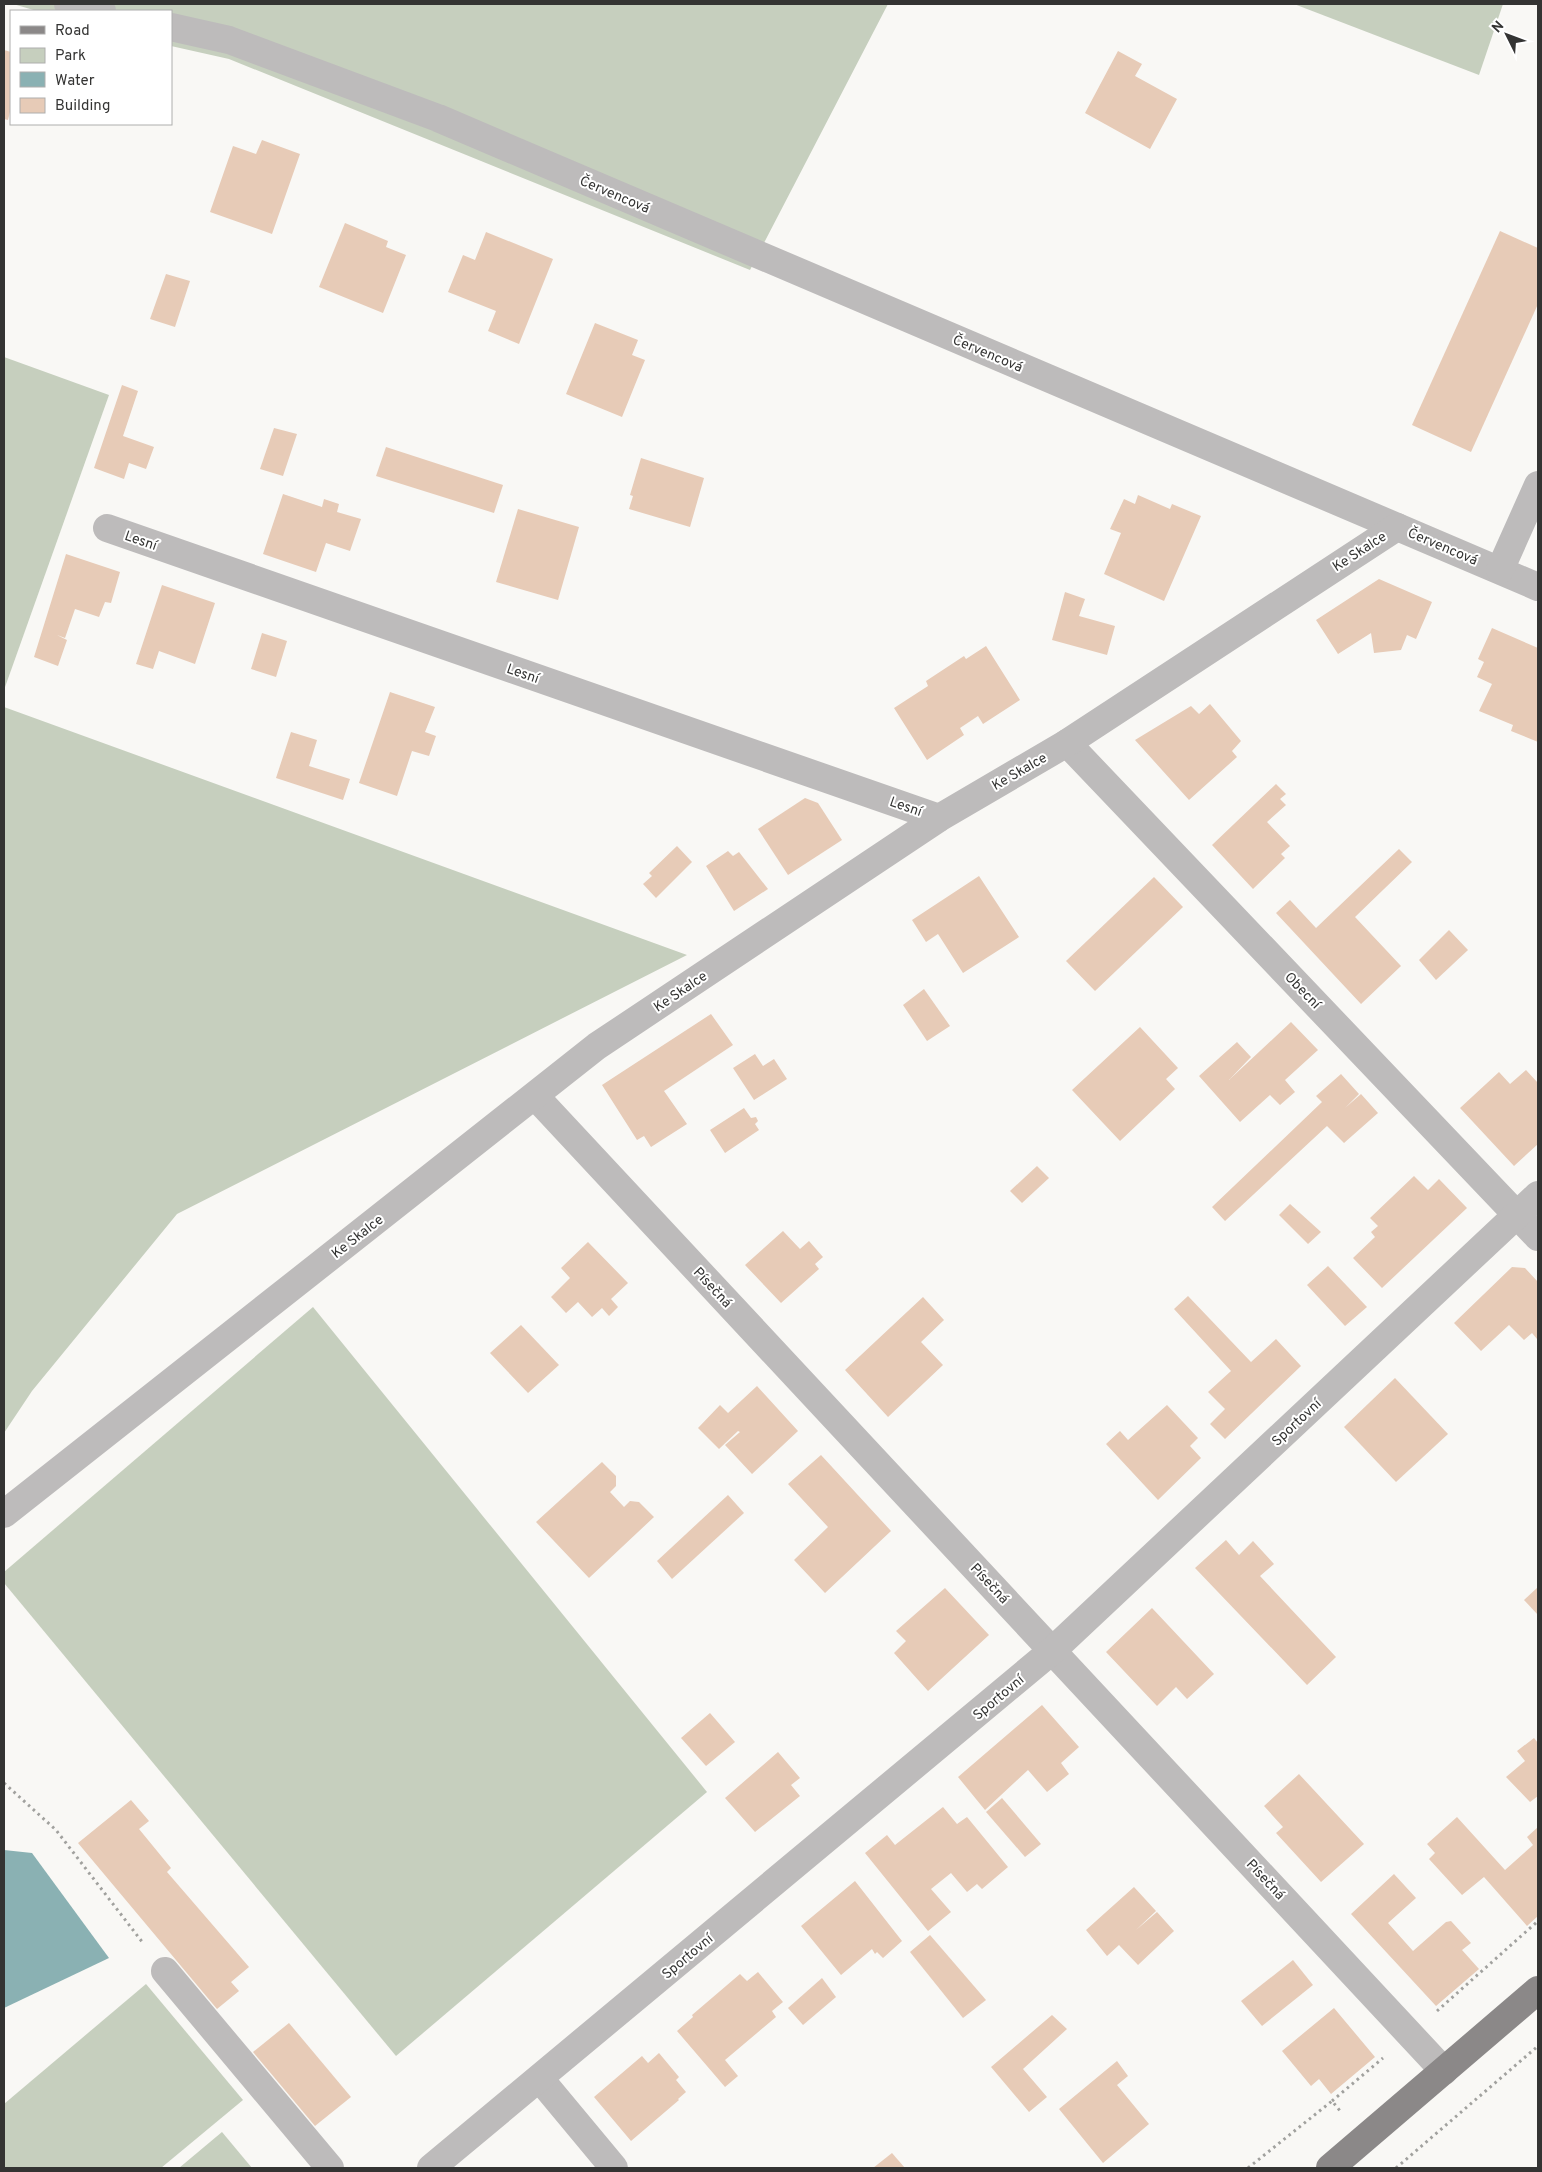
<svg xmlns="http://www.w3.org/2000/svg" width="1542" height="2172" font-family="Overpass,sans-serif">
	<rect width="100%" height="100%" fill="#f9f8f5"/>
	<g fill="#c6cfbe">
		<path d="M13,4H888L750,270L229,59L171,46V11H37Z"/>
		<path d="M1294,4H1503L1479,75Z"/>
		<path d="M4,357L109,395L4,690Z"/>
		<path d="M4,707L687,955L177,1214L32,1391L4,1433Z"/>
		<path d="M313,1307L707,1792L396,2056L4,1583V1572Z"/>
		<path d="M146,1984L243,2100L161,2168H4V2104Z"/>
		<path d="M222,2132L252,2168H179Z"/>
	</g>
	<path fill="#8ab1b3" d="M4,1850L32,1853L109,1958L4,2008Z"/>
	<g fill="#e7cbb7">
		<path d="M4,50L11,52V108L8,120L4,119Z"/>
		<path d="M1118,51L1142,64L1135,76L1177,99L1150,149L1085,113Z"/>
		<path d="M262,140L300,154L272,234L210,212L233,146L256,154Z"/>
		<path d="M345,223L388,241L386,247L406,255L383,313L319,287Z"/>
		<path d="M1500,231L1538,248V304L1471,452L1412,425Z"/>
		<path d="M486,232L553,259L519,344L488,331L496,311L448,292L463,255L475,260Z"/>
		<path d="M166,274L190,281L175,327L150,319Z"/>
		<path d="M595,323L638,340L632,355L645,360L622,417L566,394Z"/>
		<path d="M122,385L138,391L123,436L154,447L146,469L129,463L124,479L94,468Z"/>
		<path d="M274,428L297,434L283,476L260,469Z"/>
		<path d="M386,447L503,485L494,513L376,476Z"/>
		<path d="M641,458L704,478L690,527L629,509L633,496L630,495Z"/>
		<path d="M283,494L322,507L324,499L339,504L337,512L361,519L350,551L326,543L316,572L263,554Z"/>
		<path d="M1138,495L1170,509L1172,504L1201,516L1164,601L1104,574L1121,533L1110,529L1124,499L1135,504Z"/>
		<path d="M518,509L579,527L558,600L496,582Z"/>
		<path d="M66,554L120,572L111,603L105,602L99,617L75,609L65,638L57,635L67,640L58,666L34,657Z"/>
		<path d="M1379,579L1432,602L1416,639L1407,635L1401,650L1374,653L1371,633L1338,654L1316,620Z"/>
		<path d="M162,585L215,603L195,664L159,651L153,669L136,664Z"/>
		<path d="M1065,592L1085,599L1079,616L1115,626L1107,655L1052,640Z"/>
		<path d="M1492,628L1538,648V742L1511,731L1513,725L1479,711L1492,684L1477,677L1484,662L1478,659Z"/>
		<path d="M262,633L287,641L276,677L251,669Z"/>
		<path d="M986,646L1020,700L983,724L978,716L960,728L964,735L927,760L894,708L928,686L926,681L964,656L966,659Z"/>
		<path d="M390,692L435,707L425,732L436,736L429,756L412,751L397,796L359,783Z"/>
		<path d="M1210,704L1241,741L1232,751L1237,757L1189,800L1135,740L1191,706L1199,714Z"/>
		<path d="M291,732L317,740L309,766L350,779L343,800L276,778Z"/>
		<path d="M1276,784L1286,794L1280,799L1286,805L1267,822L1290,846L1281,854L1285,858L1253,889L1212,845Z"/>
		<path d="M805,798L818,803L842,840L788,875L758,829Z"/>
		<path d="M677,846L692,862L656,898L643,884L652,876L649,873Z"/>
		<path d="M1399,849L1412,862L1355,917L1401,966L1361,1004L1276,913L1290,900L1316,928Z"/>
		<path d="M728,851L733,856L739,852L768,889L734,911L706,866Z"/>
		<path d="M979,876L1019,937L963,973L938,934L926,942L912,920Z"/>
		<path d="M1154,877L1183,907L1095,991L1066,961Z"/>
		<path d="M1449,930L1468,950L1436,980L1419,960Z"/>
		<path d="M924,989L950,1026L927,1041L903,1005Z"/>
		<path d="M711,1014L733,1045L664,1091L687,1124L651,1147L644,1136L637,1140L602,1085Z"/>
		<path d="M1291,1022L1318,1050L1285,1080L1295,1092L1280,1105L1270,1095L1240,1122L1199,1076L1237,1042L1251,1057L1229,1080Z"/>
		<path d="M1140,1027L1178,1068L1166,1079L1175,1089L1120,1141L1072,1090Z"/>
		<path d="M755,1054L763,1066L774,1059L787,1079L754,1100L733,1068Z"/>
		<path d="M1526,1070L1538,1083V1144L1514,1166L1460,1108L1499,1072L1510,1084Z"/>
		<path d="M1341,1074L1359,1094L1345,1108L1361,1094L1378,1113L1344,1143L1327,1126L1225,1221L1212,1207L1322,1102L1316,1096Z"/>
		<path d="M744,1108L751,1118L756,1117L758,1121L755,1124L759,1130L725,1153L710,1130Z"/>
		<path d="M1037,1166L1049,1178L1022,1203L1010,1191Z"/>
		<path d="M1414,1176L1428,1190L1439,1179L1467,1208L1382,1288L1353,1258L1375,1237L1371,1232L1378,1226L1370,1218Z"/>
		<path d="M1290,1204L1321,1232L1308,1244L1279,1215Z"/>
		<path d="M783,1231L800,1249L809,1241L823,1257L815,1264L819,1269L781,1303L745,1265Z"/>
		<path d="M588,1242L628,1283L611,1299L618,1307L609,1316L602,1308L592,1317L578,1302L566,1313L551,1297L570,1278L561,1268Z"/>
		<path d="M1328,1266L1367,1307L1345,1326L1307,1285Z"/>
		<path d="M1512,1267L1525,1268L1538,1282V1338L1537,1339L1532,1333L1524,1340L1509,1325L1481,1351L1454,1323Z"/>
		<path d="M1188,1296L1251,1362L1276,1339L1301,1366L1225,1439L1210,1424L1225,1409L1208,1392L1231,1371L1174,1309Z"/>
		<path d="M923,1297L944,1320L921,1342L943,1365L888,1417L845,1370Z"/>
		<path d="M521,1325L559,1365L528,1393L490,1353Z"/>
		<path d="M1395,1378L1448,1434L1396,1482L1344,1427Z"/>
		<path d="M757,1386L798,1431L752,1474L725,1445L740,1432L738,1431L719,1449L698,1428L720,1405L728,1413Z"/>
		<path d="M1167,1405L1198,1438L1190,1446L1201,1458L1158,1500L1106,1444L1120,1431L1128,1440Z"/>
		<path d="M821,1455L891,1531L825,1593L794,1560L828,1527L788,1484Z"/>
		<path d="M602,1462L616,1476V1486L610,1492L624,1507L630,1501L639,1502L654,1517L589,1578L536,1522Z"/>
		<path d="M728,1495L744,1513L672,1579L657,1561Z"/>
		<path d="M1226,1540L1239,1555L1253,1541L1274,1564L1260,1576L1336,1657L1307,1685L1195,1568Z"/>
		<path d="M1538,1587V1615L1524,1600Z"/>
		<path d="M945,1588L989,1635L928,1691L894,1653L906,1641L896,1631Z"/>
		<path d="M1152,1608L1214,1674L1187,1699L1176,1687L1157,1706L1106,1652Z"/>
		<path d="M1042,1705L1079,1747L1061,1763L1069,1774L1047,1792L1028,1770L985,1810L958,1777Z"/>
		<path d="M710,1713L735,1742L706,1766L681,1738Z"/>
		<path d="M1534,1738L1538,1743V1796L1530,1802L1506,1777L1525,1761L1517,1751Z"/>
		<path d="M778,1752L800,1778L791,1785L800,1796L755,1832L725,1798Z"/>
		<path d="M1299,1774L1364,1844L1321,1882L1276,1833L1283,1827L1264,1806Z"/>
		<path d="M1002,1798L1041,1844L1025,1857L986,1812Z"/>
		<path d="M131,1800L149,1821L139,1829L171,1868L167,1872L249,1967L231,1982L239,1991L217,2009L78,1843Z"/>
		<path d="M943,1807L957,1824L967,1817L1008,1867L982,1889L977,1884L967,1892L951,1873L931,1889L951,1912L928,1931L865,1853L887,1835L895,1845Z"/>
		<path d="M1457,1817L1505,1870L1533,1845L1527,1837L1538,1827V1916L1527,1926L1484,1877L1462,1895L1429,1859L1435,1853L1427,1844Z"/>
		<path d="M1394,1874L1416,1898L1388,1923L1413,1951L1446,1922L1451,1921L1471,1943L1462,1950L1479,1969L1436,2006L1351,1914Z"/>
		<path d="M855,1881L902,1941L883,1958L877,1952L875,1954L872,1949L841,1975L801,1926Z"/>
		<path d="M1134,1887L1156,1911L1136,1930L1157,1912L1174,1931L1138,1965L1119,1945L1107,1956L1086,1930Z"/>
		<path d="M930,1935L986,2000L963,2018L910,1952Z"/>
		<path d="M1293,1960L1313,1985L1262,2026L1241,2001Z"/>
		<path d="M758,1972L783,2002L772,2011L776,2017L725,2060L738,2076L725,2087L677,2031L693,2017L692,2015L740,1974L747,1981Z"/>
		<path d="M822,1978L836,1997L803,2025L788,2008Z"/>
		<path d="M1334,2008L1375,2057L1331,2094L1319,2079L1311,2086L1282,2051Z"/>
		<path d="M1052,2015L1067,2029L1023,2069L1047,2097L1029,2112L991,2067Z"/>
		<path d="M289,2023L351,2097L315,2126L253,2052Z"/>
		<path d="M659,2053L679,2077L676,2080L686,2092L678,2099L679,2100L631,2141L594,2097L642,2056L648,2063Z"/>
		<path d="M1117,2061L1128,2076L1117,2085L1149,2124L1103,2163L1059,2109Z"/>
		<path d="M892,2153L905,2168H873Z"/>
	</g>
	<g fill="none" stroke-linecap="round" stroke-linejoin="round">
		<g stroke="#a1a19e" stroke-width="3" stroke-dasharray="2.5 4" stroke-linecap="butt">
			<path d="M4,1783L56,1830L143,1943"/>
			<path d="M1437,2011L1538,1921"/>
			<path d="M1332,2101L1383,2058"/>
			<path d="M1248,2168L1332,2101L1341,2112"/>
			<path d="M1396,2168L1538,2046"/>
		</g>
		<g stroke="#bdbbbb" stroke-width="28">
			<path d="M68,4L102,11"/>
			<path d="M171,27L229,40L438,118L1538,587"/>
			<path d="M107,528L939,818"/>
			<path d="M1500,570L1538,485"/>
			<path d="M1067,743L1538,1237"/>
			<path d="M535,1096L1444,2071"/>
			<path d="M4,1514L597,1046L939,818L1067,743L1397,527"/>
			<path d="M165,1971L330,2168"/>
			<path d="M540,2079L614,2168"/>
			<path d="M431,2168L1053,1650L1538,1195"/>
		</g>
		<path stroke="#8b8888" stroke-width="28" d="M1330,2168L1538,1990"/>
	</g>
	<g text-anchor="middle" stroke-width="4" stroke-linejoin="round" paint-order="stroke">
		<g font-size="14" fill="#343433" stroke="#fff">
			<text transform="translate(615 194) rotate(23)" y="5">Červencová</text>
			<text transform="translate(988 353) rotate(23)" y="5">Červencová</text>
			<text transform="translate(141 540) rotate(19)" y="5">Lesní</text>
			<text transform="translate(1443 546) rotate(23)" y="5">Červencová</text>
			<text transform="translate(1359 551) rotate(-33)" y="5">Ke Skalce</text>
			<text transform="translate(523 673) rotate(19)" y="5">Lesní</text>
			<text transform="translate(1019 771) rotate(-30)" y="5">Ke Skalce</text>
			<text transform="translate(906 806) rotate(19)" y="5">Lesní</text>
			<text transform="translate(1303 990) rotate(46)" y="5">Obecní</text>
			<text transform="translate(680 991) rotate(-34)" y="5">Ke Skalce</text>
			<text transform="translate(357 1236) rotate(-38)" y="5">Ke Skalce</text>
			<text transform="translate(713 1287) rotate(47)" y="5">Písečná</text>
			<text transform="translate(1296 1422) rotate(-43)" y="5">Sportovní</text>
			<text transform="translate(990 1583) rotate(47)" y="5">Písečná</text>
			<text transform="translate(998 1697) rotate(-40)" y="5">Sportovní</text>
			<text transform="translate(1266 1879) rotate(47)" y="5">Písečná</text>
			<text transform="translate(687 1956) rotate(-40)" y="5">Sportovní</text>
		</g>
	</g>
	<rect width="1542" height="2172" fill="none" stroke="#343433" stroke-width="10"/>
	<rect x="10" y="10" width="162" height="115" fill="#ffffff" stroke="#aeaead"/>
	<rect x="20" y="26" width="25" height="8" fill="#8b8888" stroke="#aeaead"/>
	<text x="55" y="35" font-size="15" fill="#343433">Road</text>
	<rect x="20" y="48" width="25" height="15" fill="#c6cfbe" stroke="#aeaead"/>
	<text x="55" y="60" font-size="15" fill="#343433">Park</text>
	<rect x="20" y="72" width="25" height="15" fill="#8ab1b3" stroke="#aeaead"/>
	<text x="55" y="85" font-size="15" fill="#343433">Water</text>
	<rect x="20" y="98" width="25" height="15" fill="#e7cbb7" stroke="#aeaead"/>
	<text x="55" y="110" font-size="15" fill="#343433">Building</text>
	<g transform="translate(1507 35) rotate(312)" stroke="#ffffff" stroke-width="4" paint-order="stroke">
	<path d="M0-4L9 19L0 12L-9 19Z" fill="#343433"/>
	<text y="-8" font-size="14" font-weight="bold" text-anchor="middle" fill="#343433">N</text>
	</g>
</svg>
